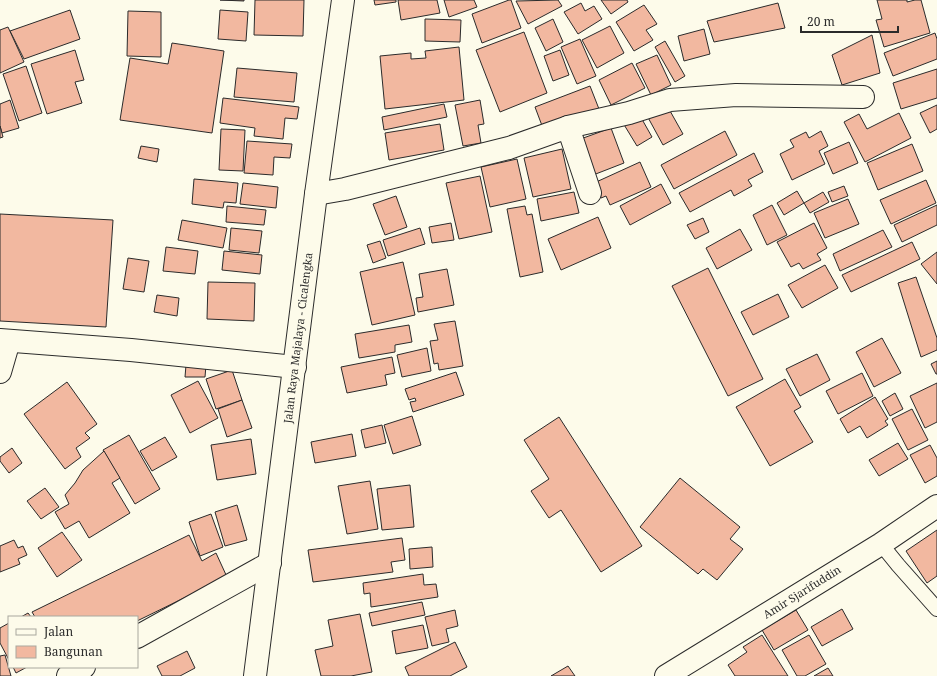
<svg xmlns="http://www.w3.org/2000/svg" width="937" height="676" font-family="'Noto Serif',serif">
	<rect width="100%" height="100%" fill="#fdfbea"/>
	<g fill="#f2b8a0" stroke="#2b2b2b">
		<path d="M220,0H244V1Z"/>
		<path d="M255,0H304L303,36L254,35Z"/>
		<path d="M374,0H396V2L375,5Z"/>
		<path d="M398,0H437L440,13L401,20Z"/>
		<path d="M444,0H474L477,7L449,17Z"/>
		<path d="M509,0H511L521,28L482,43L472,14Z"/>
		<path d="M558,0L562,6L528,24L516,1Z"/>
		<path d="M601,0H627L628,2L611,14Z"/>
		<path d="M877,0H907V2L915,0H921L930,33L884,47L876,20L882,19Z"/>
		<path d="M581,3L585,11L594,6L602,19L578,34L564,12Z"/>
		<path d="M778,3L785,28L714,42L707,21Z"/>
		<path d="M644,5L657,24L646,30L653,40L634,51L616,22Z"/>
		<path d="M70,10L80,39L24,59L10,31Z"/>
		<path d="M220,10L248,12L246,41L218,39Z"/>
		<path d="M128,11L161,12V57L127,56Z"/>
		<path d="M425,19L461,20L460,42L425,41Z"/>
		<path d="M553,19L563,42L546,51L535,28Z"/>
		<path d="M610,26L624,53L597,68L582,40Z"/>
		<path d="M8,27L24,62L0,73V30Z"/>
		<path d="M704,29L710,54L684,61L678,36Z"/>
		<path d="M524,32L547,93L500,112L476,50Z"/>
		<path d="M935,33L937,39V59L893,76L884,53Z"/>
		<path d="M872,35L880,73L842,85L832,55Z"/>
		<path d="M580,39L596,76L577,84L561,47Z"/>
		<path d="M665,41L685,76L675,82L655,47Z"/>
		<path d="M172,43L224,51L212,133L120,120L130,58L168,64Z"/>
		<path d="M459,47L464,100L385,109L380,56L411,53V59L426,58L425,51Z"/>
		<path d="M75,50L84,80L75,82L82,103L47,114L31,64Z"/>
		<path d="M560,50L569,75L553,81L544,56Z"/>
		<path d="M657,55L671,85L651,95L636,64Z"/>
		<path d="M632,63L645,88L611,105L599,80Z"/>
		<path d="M26,66L42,113L19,121L3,74Z"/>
		<path d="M237,68L297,73L294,102L234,97Z"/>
		<path d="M937,69V98L901,109L893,83Z"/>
		<path d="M590,86L599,109L544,131L535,107Z"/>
		<path d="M223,98L299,107L297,119L285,118L283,139L254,136L255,128L220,123Z"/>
		<path d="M10,100L19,128L2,133L0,126V104Z"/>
		<path d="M480,100L484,124L478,125L481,143L463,146L455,105Z"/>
		<path d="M665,102L683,134L663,145L645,112Z"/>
		<path d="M444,104L447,117L384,130L382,117Z"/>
		<path d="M937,105V129L930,133L920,113Z"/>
		<path d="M899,113L911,138L865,162L844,122L859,114L867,129Z"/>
		<path d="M639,114L652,137L637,146L623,123Z"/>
		<path d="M440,124L444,150L389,160L385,133Z"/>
		<path d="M0,126L3,137L0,138Z"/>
		<path d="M611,128L624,163L588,177L575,141Z"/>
		<path d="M221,129L245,130L243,171L219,170Z"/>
		<path d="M725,131L737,155L674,189L661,165Z"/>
		<path d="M821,131L828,146L819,151L825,164L792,180L780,154L794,147L790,140L806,132L809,138Z"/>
		<path d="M247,141L292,144L290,158L274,157L273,175L244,173Z"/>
		<path d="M849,142L858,163L833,174L824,153Z"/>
		<path d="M912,144L923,171L878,190L867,163Z"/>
		<path d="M141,146L159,149L157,162L138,158Z"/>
		<path d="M562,149L571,189L533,197L524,158Z"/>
		<path d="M754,153L763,172L748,180L752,186L734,196L731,190L690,212L679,193Z"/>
		<path d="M517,159L526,199L490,207L481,167Z"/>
		<path d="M640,162L651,187L610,205L606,196L601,198L594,183Z"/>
		<path d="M480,176L492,232L459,239L446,183Z"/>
		<path d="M194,179L238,183L236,203L224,202L223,208L192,204Z"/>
		<path d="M926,180L936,203L891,224L880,200Z"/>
		<path d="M243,183L278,187L276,208L240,204Z"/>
		<path d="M661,184L671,203L630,225L620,206Z"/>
		<path d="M844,186L848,196L832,202L828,192Z"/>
		<path d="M797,191L804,203L784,215L777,203Z"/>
		<path d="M574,192L579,213L541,221L537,199Z"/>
		<path d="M823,192L829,202L810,213L804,203Z"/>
		<path d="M396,196L407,227L385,235L373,204Z"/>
		<path d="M848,199L859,224L825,238L814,213Z"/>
		<path d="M772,205L787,235L767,245L753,215Z"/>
		<path d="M937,205V225L902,242L894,225Z"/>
		<path d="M227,206L266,210L264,225L226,222Z"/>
		<path d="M525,206L527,215L532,214L543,272L520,277L507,209Z"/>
		<path d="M0,214L113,220L106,327L0,321Z"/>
		<path d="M598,217L611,248L561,270L548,239Z"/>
		<path d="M703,218L709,232L695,239L687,225Z"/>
		<path d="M182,220L227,228L223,248L178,240Z"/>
		<path d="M451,223L454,240L432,243L429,227Z"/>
		<path d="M814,223L827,248L817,254L821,260L803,269L799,263L791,267L777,242Z"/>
		<path d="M231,228L262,231L259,253L229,250Z"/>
		<path d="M420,228L425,244L388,256L383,240Z"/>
		<path d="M740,229L752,250L717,269L706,248Z"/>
		<path d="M883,230L892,247L840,271L833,254Z"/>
		<path d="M380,241L386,258L373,263L367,245Z"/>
		<path d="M912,242L920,259L851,292L842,275Z"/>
		<path d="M166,247L198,251L195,274L163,271Z"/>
		<path d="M224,251L262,255L260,274L222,270Z"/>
		<path d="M937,252V284L921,264Z"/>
		<path d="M128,258L149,261L144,292L123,289Z"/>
		<path d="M403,262L415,315L372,325L360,272Z"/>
		<path d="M825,265L838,288L802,308L788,285Z"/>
		<path d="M708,268L763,379L728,396L672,286Z"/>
		<path d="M447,269L454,305L418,312L416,298L423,297L419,274Z"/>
		<path d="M916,277L937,338V350L921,357L898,283Z"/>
		<path d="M208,282L255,283L254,321L207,319Z"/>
		<path d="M778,294L789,317L753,335L741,312Z"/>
		<path d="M157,295L179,298L177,316L154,312Z"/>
		<path d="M455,321L463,366L439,370L438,363L434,364L430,341L438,340L434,324Z"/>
		<path d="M409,325L412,342L395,345V352L359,358L355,334Z"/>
		<path d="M882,338L901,373L874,387L856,352Z"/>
		<path d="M427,348L431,371L402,377L397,355Z"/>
		<path d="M817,354L830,380L800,396L786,369Z"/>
		<path d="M392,357L395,373L385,375L387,385L347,393L341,367Z"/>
		<path d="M937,361V374H936L931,364Z"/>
		<path d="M186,365H206L205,377H185Z"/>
		<path d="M232,370L242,400L216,409L206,379Z"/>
		<path d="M456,372L464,395L413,412L410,402L416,401L415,398L409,400L405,389Z"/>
		<path d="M862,373L873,396L838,414L826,391Z"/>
		<path d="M785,379L801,407L794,411L813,442L770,466L736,407Z"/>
		<path d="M198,381L218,418L190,433L171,395Z"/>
		<path d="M67,382L97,424L85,433L90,438L76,448L81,457L65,469L24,414Z"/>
		<path d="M937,383V422L925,428L910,396Z"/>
		<path d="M895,393L903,409L890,416L882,401Z"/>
		<path d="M875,397L888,419L885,421L888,425L867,438L860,426L848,433L840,419Z"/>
		<path d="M242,400L252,428L227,437L218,409Z"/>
		<path d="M912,409L928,440L908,450L892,419Z"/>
		<path d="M412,416L421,445L393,454L384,425Z"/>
		<path d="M559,417L642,546L601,572L561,510L549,518L531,491L549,479L524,440Z"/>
		<path d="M382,425L386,443L365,448L361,430Z"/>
		<path d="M352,434L356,456L315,463L311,442Z"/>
		<path d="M129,435L160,489L135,504L103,450Z"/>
		<path d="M165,437L177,457L152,471L140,451Z"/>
		<path d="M251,439L256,474L217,480L211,445Z"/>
		<path d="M898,443L908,459L879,476L869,460Z"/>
		<path d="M930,445L937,458V476L925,483L910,455Z"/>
		<path d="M12,448L22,463L9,473L0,461V457Z"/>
		<path d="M104,451L120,478L112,483L130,513L89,538L79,521L65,529L55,512L69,504L65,495L75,483L83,470Z"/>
		<path d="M680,478L740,527L730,539L743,549L717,580L703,569L698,574L640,527Z"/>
		<path d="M370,481L378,529L347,534L338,486Z"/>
		<path d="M410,485L414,527L382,530L377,489Z"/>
		<path d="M45,488L59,507L41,519L27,501Z"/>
		<path d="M237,505L247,540L225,546L215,512Z"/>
		<path d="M211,514L223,547L200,556L189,522Z"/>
		<path d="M937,530V576L927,583L906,551Z"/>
		<path d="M62,532L82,560L57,577L38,548Z"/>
		<path d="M189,535L202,561L216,553L227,577L137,621V617H35L32,612Z"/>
		<path d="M402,538L405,560L391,562L393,572L313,582L308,550Z"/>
		<path d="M14,540L18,548L23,546L27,555L18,559L20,564L0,572V546Z"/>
		<path d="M432,547L433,567L410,569L409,549Z"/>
		<path d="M423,574L424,585L436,584L438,597L371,607L370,593L364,594L363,583Z"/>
		<path d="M422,602L425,615L372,626L369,613Z"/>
		<path d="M842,609L853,629L822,646L811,627Z"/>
		<path d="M455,610L458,626L446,629L449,642L432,646L425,617Z"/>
		<path d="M796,610L808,630L774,650L762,630Z"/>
		<path d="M28,613L31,617H21Z"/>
		<path d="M360,614L372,672L351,676H321L315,650L333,646L328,620Z"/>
		<path d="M9,623V660L0,643V628Z"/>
		<path d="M423,625L428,648L396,654L392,631Z"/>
		<path d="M762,635L788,676H735L728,665L747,652L743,647Z"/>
		<path d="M809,635L826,664L805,676H797L782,650Z"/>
		<path d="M455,642L467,667L450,676H409L405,667Z"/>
		<path d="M187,651L195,668L180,676H162L157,666Z"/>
		<path d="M5,655L11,676H0V656Z"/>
		<path d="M568,666L575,676H551Z"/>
		<path d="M13,667H27L16,673Z"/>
		<path d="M828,668L833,676H814Z"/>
	</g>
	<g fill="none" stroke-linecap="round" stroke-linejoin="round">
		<defs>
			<path id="service" d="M881,544L898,565L937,609"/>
			<g id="minor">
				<path d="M568,127L629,113L670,100L736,95L863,97"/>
				<path d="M316,194L345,189L509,148L568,127L590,193"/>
				<path d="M0,340L131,350L295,367"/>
				<path d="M0,372L9,341"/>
				<path d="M137,637L270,563"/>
				<path d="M68,676L84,667"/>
			</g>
			<path id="secondary" d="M666,676L881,544L937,506"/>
			<path id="primary" d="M255,676L316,194L343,0"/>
		</defs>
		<use href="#service" stroke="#2b2b2b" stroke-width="16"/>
		<use href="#minor" stroke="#2b2b2b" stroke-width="24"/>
		<use href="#secondary" stroke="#2b2b2b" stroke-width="24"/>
		<use href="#primary" stroke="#2b2b2b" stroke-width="24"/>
		<use href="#service" stroke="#fdfbea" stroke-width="14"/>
		<use href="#minor" stroke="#fdfbea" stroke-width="22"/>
		<use href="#secondary" stroke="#fdfbea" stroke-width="22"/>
		<use href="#primary" stroke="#fdfbea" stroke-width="22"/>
	</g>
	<g text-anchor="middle" stroke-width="3" stroke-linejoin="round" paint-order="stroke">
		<g font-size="11" fill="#2b2b2b" stroke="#fdfbea">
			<text transform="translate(298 338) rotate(-83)" y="4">Jalan Raya Majalaya - Cicalengka</text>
			<text transform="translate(802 592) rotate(-32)" y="4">Amir Sjarifuddin</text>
		</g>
	</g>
	<rect x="8" y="616" width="130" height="52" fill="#fdfbea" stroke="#a9a89e"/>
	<rect x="16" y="629" width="20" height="6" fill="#fdfbea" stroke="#a9a89e"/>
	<text x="44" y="636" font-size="12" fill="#2b2b2b">Jalan</text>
	<rect x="16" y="646" width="20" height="12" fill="#f2b8a0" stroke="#a9a89e"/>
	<text x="44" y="656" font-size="12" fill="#2b2b2b">Bangunan</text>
	<path d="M801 26v6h97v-6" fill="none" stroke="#2b2b2b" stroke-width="2"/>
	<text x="807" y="26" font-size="12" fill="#2b2b2b" stroke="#fdfbea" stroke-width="3" paint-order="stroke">20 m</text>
</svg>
